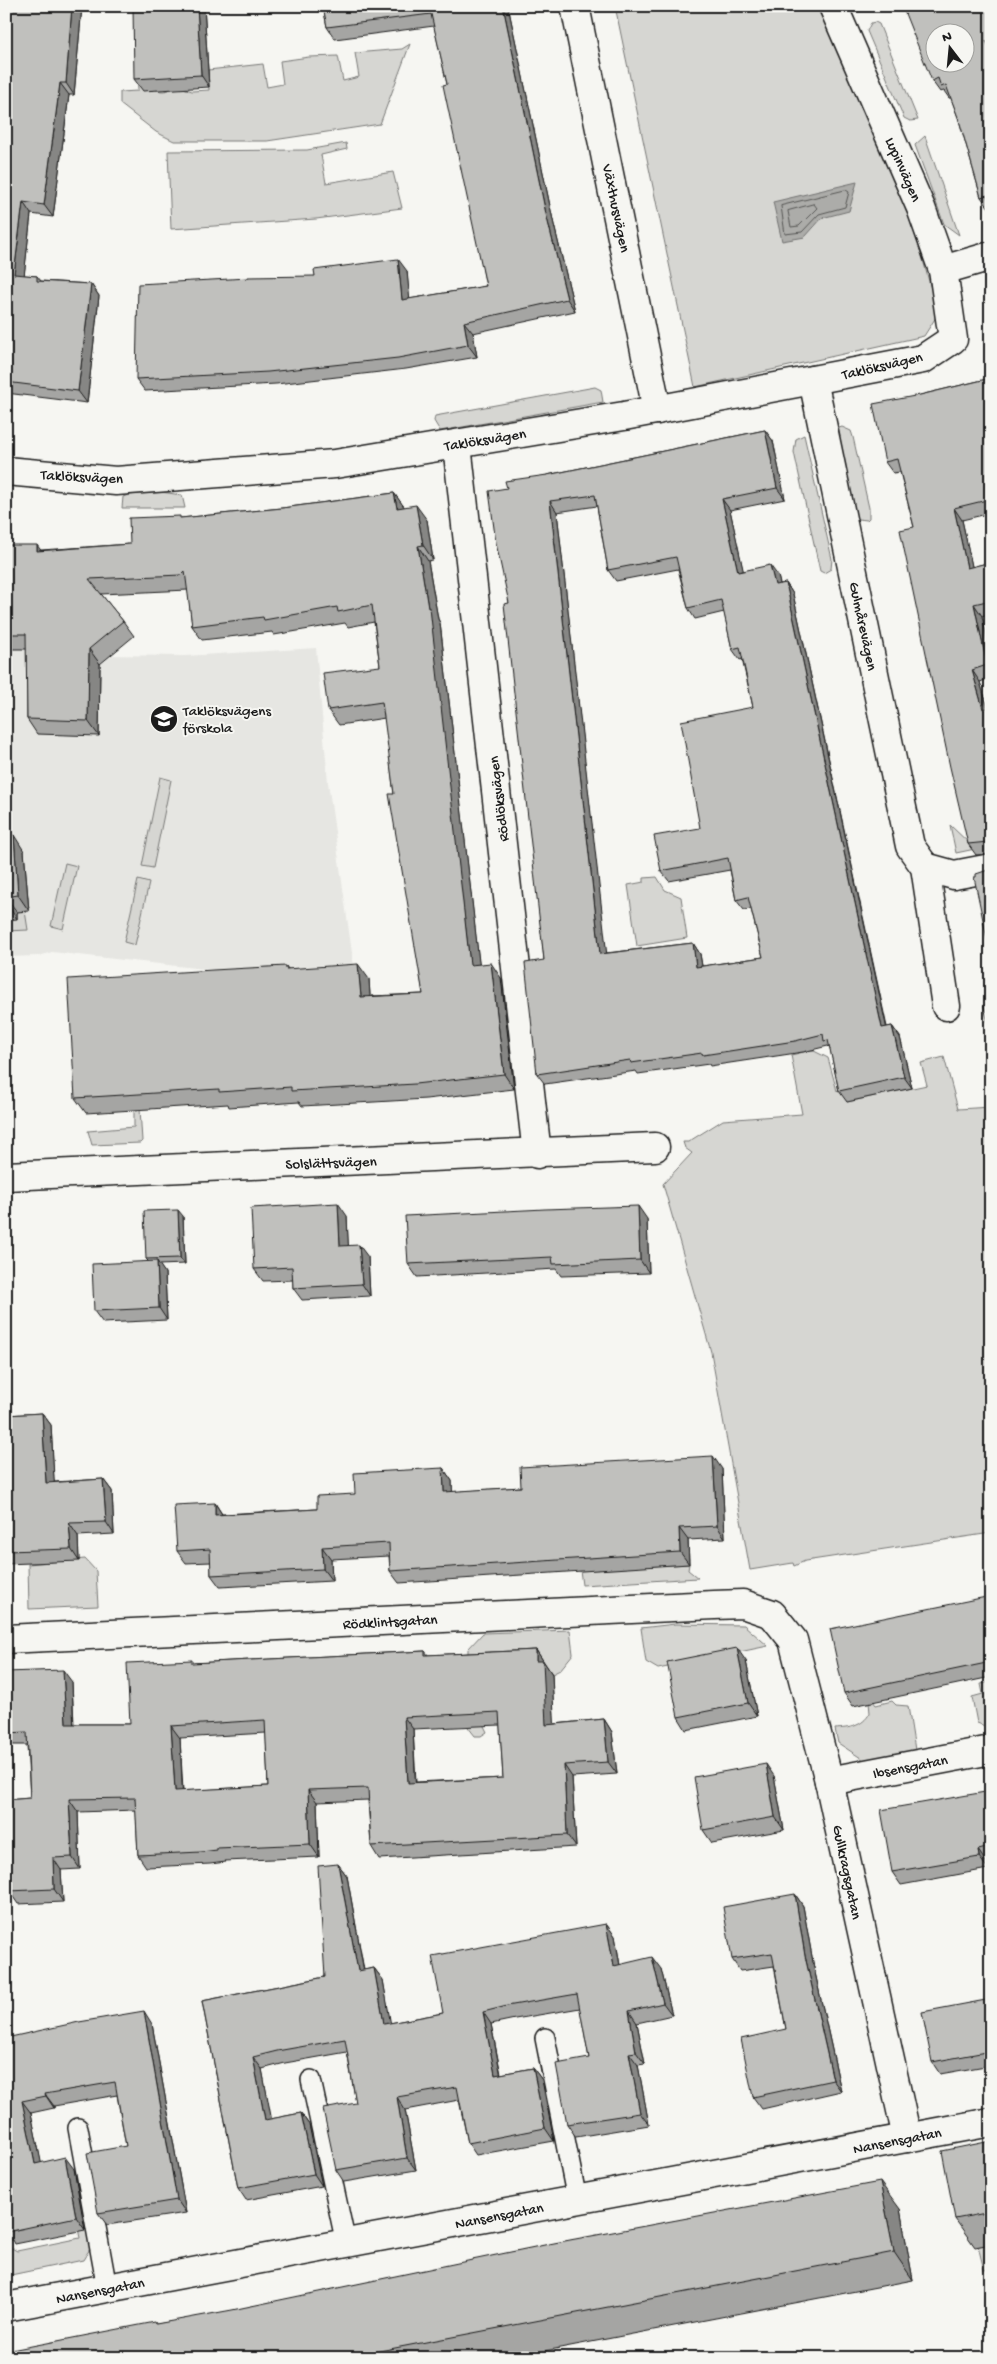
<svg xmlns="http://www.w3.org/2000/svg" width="997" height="2364" font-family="'Gochi Hand',sans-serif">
	<rect width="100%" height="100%" fill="#f6f6f2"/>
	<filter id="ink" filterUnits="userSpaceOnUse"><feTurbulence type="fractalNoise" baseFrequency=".02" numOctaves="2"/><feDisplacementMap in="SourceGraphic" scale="10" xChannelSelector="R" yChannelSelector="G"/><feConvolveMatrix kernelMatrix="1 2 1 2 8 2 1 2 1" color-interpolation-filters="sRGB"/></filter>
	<g filter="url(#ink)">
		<path fill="#e6e6e2" d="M6,559L100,655L185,656L316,648L328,782L354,967L222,971L52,952L39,956L6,957Z"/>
		<g fill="#d6d6d2" stroke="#797977">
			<path d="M615,6H824L886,153L920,249L938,314L924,336L695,387Z"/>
			<path d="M875,22L879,24L918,120L910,121L904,118L867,31L871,23Z"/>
			<path d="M410,44L380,124L267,141H174L156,132L120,104V92L138,91L137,68C145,80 152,95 169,90L171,84L192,91L209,90L208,70L263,64L267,87L283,84L280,61L309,57L338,56L343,81L359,77L355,53L402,49Z"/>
			<path d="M925,136L959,235L944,224L915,145Z"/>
			<path d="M346,143L347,149L321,155L326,183L393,172L402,208L316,219L171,229L168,151L307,150Z"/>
			<path d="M595,387L601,390L603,402L440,431L434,421L435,416Z"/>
			<path d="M842,427L851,431L853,437L869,508V518L867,520L858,519L853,514L836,435L839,428Z"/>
			<path d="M804,435L832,559L831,569L824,573L820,571L794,452L796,439Z"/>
			<path d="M161,492L182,495L185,508H122L123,497L128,495Z"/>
			<path d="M160,777L171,780L153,868L142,866Z"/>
			<path d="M950,825L972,846L975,849L956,853Z"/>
			<path d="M65,863L77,866L63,929L51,926Z"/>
			<path d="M657,877L665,890L681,897L687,938L637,946L628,885L644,882V878Z"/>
			<path d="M138,880L149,883L135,945L124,942Z"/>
			<path d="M25,911L28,930L6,931V913Z"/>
			<path d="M812,1050L828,1058L837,1091L843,1084L847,1102L927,1085L921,1063L944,1057L958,1109L991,1107V1533L805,1561L794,1566L793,1563L750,1570L711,1352L663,1184L692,1153L685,1148L683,1142H688L723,1120L802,1114L791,1055Z"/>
			<path d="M140,1109L142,1141L140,1143L92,1145L88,1131L134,1127V1110Z"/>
			<path d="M85,1559L96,1571L98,1606L29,1609L28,1564Z"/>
			<path d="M689,1564L688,1570L698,1578L582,1585L580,1570Z"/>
			<path d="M675,1624L744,1625L768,1646L658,1669L646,1662L641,1628Z"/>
			<path d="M570,1630L573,1654L560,1670L552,1674L482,1665L484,1726L487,1732L481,1736H475L468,1727V1649L483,1633Z"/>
			<path d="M991,1682V1736L988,1737L985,1726L977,1723L972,1697L983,1694L981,1684Z"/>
			<path d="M873,1701L876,1705L892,1701L896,1705L908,1706L915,1750L864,1760L838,1743L835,1729C849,1728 862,1727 870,1713L869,1702Z"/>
			<path d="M66,2171L77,2172L91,2247L83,2260L6,2276V2245L17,2251L80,2238Z"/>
			<path d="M991,2244V2269L984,2270L978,2246Z"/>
		</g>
		<path fill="#acaca9" stroke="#727271" d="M857,182L849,211L822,218L805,237L782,241L773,202Z"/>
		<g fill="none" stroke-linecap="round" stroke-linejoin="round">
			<g stroke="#565654" stroke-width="1">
				<path d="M846,190L849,192L845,207L819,214L802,232L785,234L781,206Z"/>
				<path d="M814,204L817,208L799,226L791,227L788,211Z"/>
			</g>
			<defs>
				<g id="lane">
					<path d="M545,2038L577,2200"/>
					<path d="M311,2080L346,2244"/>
					<path d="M78,2128L107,2288"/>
				</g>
				<g id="street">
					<path d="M575,6L657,410"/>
					<path d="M943,270L991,256"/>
					<path d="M813,380L910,846L925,867L946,1006"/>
					<path d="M457,445L537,1154"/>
					<path d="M6,471L116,481L335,464L624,416L923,359L953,339L943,270L921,208L833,6"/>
					<path d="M925,867L954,875L991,868"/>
					<path d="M6,1176L655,1147"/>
					<path d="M6,1639L714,1605L743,1604L772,1614L793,1640L829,1781L907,2138"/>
					<path d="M829,1781L991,1750"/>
					<path d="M6,2307L991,2122"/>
				</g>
			</defs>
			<use href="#lane" stroke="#1c1c1c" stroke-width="22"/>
			<use href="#street" stroke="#1c1c1c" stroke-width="31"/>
			<use href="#lane" stroke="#f6f6f2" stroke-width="19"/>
			<use href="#street" stroke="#f6f6f2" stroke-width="28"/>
		</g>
		<g fill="#a5a5a3" stroke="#1c1c1c" fill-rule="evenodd">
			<path d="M6,6H82L74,95H69L53,217L31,214L24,275L37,276L41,281L91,284L99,296L87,403L6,393Z"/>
			<path d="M204,6L209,87L143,91L134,79Z"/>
			<path d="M323,6H508L554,225L575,311L473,333L477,357L406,369L276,384L145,391L136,379L315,276L407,271L409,299L486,286L447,84L434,26L335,39L327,27Z"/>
			<path d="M991,6V208H989L981,197L959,120L951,98H949L944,91L940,92L932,81Z"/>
			<path d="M991,378V513L962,520L972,567L991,562V613L982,616L991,655V678L980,682L988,708L991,707V854L976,855L968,844L914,527L900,472L893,473L885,462L920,395Z"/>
			<path d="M765,430L773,441L785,499L730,510L743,571L778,576L780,584L786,583L793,594L887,1027L892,1026L900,1037L912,1088L847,1102L839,1091L830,1048L828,1046L803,1052L710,1066L709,1064L638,1074L636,1071L545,1084L537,1074L544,960L509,603L507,488L547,475ZM597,506L608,570L616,581L678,569L688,608L695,619L724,612L732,649L740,660L742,659L753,707L700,828L661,871L669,881L730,870L736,900L744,910L751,909L763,957L702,966L700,954L693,943L606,953L557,512Z"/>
			<path d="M394,493L404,507L427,520L433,560L428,561L438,619L440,623L479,964L501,978L514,1089L426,1099L374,1102L302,1106L299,1102L229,1107L228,1104L86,1113L75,1098L286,966L288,969L369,979L370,996L423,994L394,794L385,718L339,725L328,710L380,666L374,622L348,627L345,623L274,635L272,632L202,640L192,626L188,590L101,594L123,621L134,636L100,664L99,736L37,734L27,719V649H6V545L41,550L130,544L181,518L282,508Z"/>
			<path d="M6,836L24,851L29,911L17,912V919L6,920Z"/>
			<path d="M183,1216L185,1264L159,1265L165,1273L167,1320L103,1323L94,1311L148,1261L146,1259Z"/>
			<path d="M347,1216L348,1245L368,1257L370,1296L302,1300L293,1288V1280L263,1281L254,1269Z"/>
			<path d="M647,1219L649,1273L561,1276L556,1269L417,1277L408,1264Z"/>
			<path d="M42,1413L51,1425L54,1482L103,1479L112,1491L114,1534L78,1536L79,1561L6,1564V1415Z"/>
			<path d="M443,1468L452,1481V1492L521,1487L722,1469L725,1538L688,1540L689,1564L399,1583L390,1571L389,1556L331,1559L332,1581L220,1587L211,1575V1562L186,1563L177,1551L215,1503L222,1514L317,1509L355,1494Z"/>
			<path d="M991,1596V1677L853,1706L844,1693Z"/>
			<path d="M536,1650L552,1674L554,1724L604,1719L612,1732L617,1774L572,1777L576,1847L379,1859L371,1846L368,1800L317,1802L319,1857L225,1861L226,1862L210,1864L146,1867L138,1855L136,1810L78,1812L80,1869L61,1870L63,1902L18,1904L9,1891V1875H6V1800L30,1798L27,1745H6V1672L72,1682L74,1724H130L194,1663L425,1651L428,1655ZM500,1725L503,1778L416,1782L413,1729ZM266,1733L268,1786L183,1791L180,1738Z"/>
			<path d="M746,1661L757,1716L686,1730L678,1717Z"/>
			<path d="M774,1776L784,1830L712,1843L703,1830Z"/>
			<path d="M991,1791V1861L986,1862L988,1869L901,1885L892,1872Z"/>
			<path d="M338,1864L347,1876L364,1970L374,1968L383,1980L390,2023L443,2013L606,1924L615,1936L620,1965L661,1969L672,2015L637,2023L645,2064L638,2065L649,2125L576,2137L567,2124L589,2058L580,2008L515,2019L491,2024L501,2074L533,2068L542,2080L554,2141L476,2155L468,2143L459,2100L405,2110L416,2170L344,2182L336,2170L356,2103L347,2052L285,2063L262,2069L271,2119L301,2113L309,2125L322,2186L246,2200L238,2188L202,2001L325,1977Z"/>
			<path d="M795,1894L803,1906L814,1968L841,2091L762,2109L753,2097L786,2029L774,1966L740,1971L732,1959Z"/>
			<path d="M991,1999V2065L940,2074L932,2062Z"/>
			<path d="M152,2024L186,2213L107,2225L98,2213L126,2146L117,2095L54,2106V2108L31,2113L41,2163L74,2169L85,2230L15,2244L13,2240L6,2241V2038Z"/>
			<path d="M991,2141V2244L975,2247L955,2219Z"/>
			<path d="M900,2209L913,2280L508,2358H6L157,2324Z"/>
		</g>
		<g fill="#868684" stroke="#1c1c1c">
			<path d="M72,6H82L74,95L66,83Z"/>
			<path d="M197,6H204L209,87L201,75Z"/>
			<path d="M503,6H508L554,225L575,311L567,299L546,214Z"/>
			<path d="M60,83L69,95L53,217L44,205Z"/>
			<path d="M23,202L31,214L23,286L14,274Z"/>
			<path d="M398,259L407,271L411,312L402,300Z"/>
			<path d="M91,284L99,296L87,403L78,391Z"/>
			<path d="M464,322L473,333L477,357L468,345Z"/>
			<path d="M765,430L773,441L785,499L777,488Z"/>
			<path d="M394,493L405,508H397Z"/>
			<path d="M722,499L730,510L746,583L738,572Z"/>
			<path d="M550,501L557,512L608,965L600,954Z"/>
			<path d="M416,505L427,520L433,560L423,545Z"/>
			<path d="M954,508L962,520L975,580L967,568Z"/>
			<path d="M37,545L48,560L37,551Z"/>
			<path d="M418,546L428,561L438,619L440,623L481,979L470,965L428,608Z"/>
			<path d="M770,565L778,576L783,596L775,585Z"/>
			<path d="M786,583L793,594L889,1039L882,1028Z"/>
			<path d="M974,604L982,616L991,655V670L987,665Z"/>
			<path d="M89,649L100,664L99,736L88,721Z"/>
			<path d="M972,670L980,682L991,718L983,709Z"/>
			<path d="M14,835L24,851L29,911L18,895Z"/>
			<path d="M6,897L17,912V919L6,903Z"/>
			<path d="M693,943L700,954L704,978L696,967Z"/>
			<path d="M491,963L501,978L514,1089L504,1074Z"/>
			<path d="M358,964L369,979L371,1012L361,997Z"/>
			<path d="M892,1026L900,1037L912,1088L904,1077Z"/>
			<path d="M338,1203L347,1216L349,1258L340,1246Z"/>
			<path d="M638,1206L647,1219L649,1273L640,1260Z"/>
			<path d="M178,1210L183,1216L185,1264L180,1258Z"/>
			<path d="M359,1245L368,1257L370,1296L362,1284Z"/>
			<path d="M157,1261L165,1273L167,1320L159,1308Z"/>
			<path d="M42,1413L51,1425L55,1495L46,1483Z"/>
			<path d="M713,1456L722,1469L725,1538L717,1526Z"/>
			<path d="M443,1468L452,1481L453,1505L444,1492Z"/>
			<path d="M103,1479L112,1491L114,1534L106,1522Z"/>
			<path d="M215,1503L223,1516L215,1515Z"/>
			<path d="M69,1523L78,1536L79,1561L71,1549Z"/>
			<path d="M679,1528L688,1540L689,1564L680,1552Z"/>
			<path d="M322,1547L331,1559L332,1581L323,1569Z"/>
			<path d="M737,1648L746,1661L757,1716L748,1703Z"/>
			<path d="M536,1650L552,1674L555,1737L546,1725L536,1661Z"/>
			<path d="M63,1670L72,1682L74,1737L66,1724Z"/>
			<path d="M404,1717L413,1729L416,1795L408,1783Z"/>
			<path d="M604,1719L612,1732L617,1774L608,1762Z"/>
			<path d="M171,1726L180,1738L183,1804L175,1791Z"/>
			<path d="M766,1764L774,1776L784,1830L775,1817Z"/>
			<path d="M564,1765L572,1777L576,1847L567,1835Z"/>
			<path d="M308,1790L317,1802L319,1857L310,1844Z"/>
			<path d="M69,1799L78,1812L80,1869L72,1857Z"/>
			<path d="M978,1850L986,1862L988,1869L979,1857Z"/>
			<path d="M53,1858L61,1870L63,1902L54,1889Z"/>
			<path d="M338,1864L347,1876L366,1983L358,1971Z"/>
			<path d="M795,1894L803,1906L814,1968L841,2091L833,2080L805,1956Z"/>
			<path d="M606,1924L615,1936L622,1978L614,1966Z"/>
			<path d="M652,1957L661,1969L672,2015L663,2003Z"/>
			<path d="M374,1968L383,1980L393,2037L384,2024Z"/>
			<path d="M144,2011L152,2024L186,2213L177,2200Z"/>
			<path d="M629,2011L637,2023L645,2064L636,2052Z"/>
			<path d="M483,2012L491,2024L503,2087L495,2075Z"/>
			<path d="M629,2053L638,2065L649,2125L640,2113Z"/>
			<path d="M253,2057L262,2069L274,2132L265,2120Z"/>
			<path d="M533,2068L542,2080L554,2141L545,2128Z"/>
			<path d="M45,2094L54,2106V2108L46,2096Z"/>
			<path d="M397,2097L405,2110L416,2170L407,2158Z"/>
			<path d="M22,2101L31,2113L44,2176L35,2164Z"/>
			<path d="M301,2113L309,2125L322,2186L314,2174Z"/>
			<path d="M65,2157L74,2169L85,2230L76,2217Z"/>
			<path d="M880,2182L900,2209L913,2280L894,2252Z"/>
		</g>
		<g fill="#c0c0bd" stroke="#1c1c1c" fill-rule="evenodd">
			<path d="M6,6H72L66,83H60L44,205L23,202L14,274L37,276V281L91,284L78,391L6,382Z"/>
			<path d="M133,6H197L201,75L134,79Z"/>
			<path d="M323,6H503L546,214L567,299L464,322L468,345L398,358L268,372L136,379L138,284L248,278V277L315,276L314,270L398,259L402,300L486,286L443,85L447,84L431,14L327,27Z"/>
			<path d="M902,6H991V40L986,41L991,52V198L988,199L987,195L981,197L959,120L946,85L941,87L938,78L932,81ZM934,32H964V62H934Z"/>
			<path d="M991,378V499L954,508L967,568L991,562V600L974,604L987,665L972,670L983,709L991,707V844L988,842L968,844L950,767L900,530L914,527L897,459L885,462L873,404L920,395Z"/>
			<path d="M765,430L777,488L722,499L738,572L770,565L775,585L786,583L882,1028L892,1026L904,1077L839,1091L828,1040L824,1041L823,1034L795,1041L703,1055L702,1053L631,1063L630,1060L537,1074L525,963L544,960L504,604L509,603L496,543L489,491L507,488L505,481L547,475ZM595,495L608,570L676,557L688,608L721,600L732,649L740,647L753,707L681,721L700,828L654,836L661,871L728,858L736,900L748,897L763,957L696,967L693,943L600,954L550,501Z"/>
			<path d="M394,493L397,508L416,505L423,545L418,546L428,608H430L470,965L491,963L504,1074L415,1084L364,1087L291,1091V1087L219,1092V1089L75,1098L68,979L213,970L286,966V969L358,964L361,997L423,994L389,794H394L382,702L328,710L323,673L380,666L372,605L338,612L337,607L264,620L263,617L192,626L185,571L181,575L89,579L123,621L89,649L88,721L27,719L26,634H6V545H37V551L130,544L129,518L180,516V518L282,508Z"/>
			<path d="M14,835L18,895L6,897V836Z"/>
			<path d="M991,869V958L974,877H976V874Z"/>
			<path d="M991,1004V1036L984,1006Z"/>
			<path d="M338,1203L340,1246L359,1245L362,1284L293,1288L292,1267L254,1269L251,1208Z"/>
			<path d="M638,1206L640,1260L553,1264L552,1257L408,1264L405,1216L545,1209Z"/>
			<path d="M178,1210L180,1258L146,1259L144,1211Z"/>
			<path d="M157,1261L159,1308L94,1311L92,1264Z"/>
			<path d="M42,1413L46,1483L103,1479L106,1522L69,1523L71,1549L6,1551V1415Z"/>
			<path d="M713,1456L717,1526L679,1528L680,1552L390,1571L389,1543L322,1547L323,1569L211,1575L210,1549L177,1551L174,1505L215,1503V1515L317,1509V1496L355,1494L354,1473L443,1468L444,1492L521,1487L520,1467Z"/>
			<path d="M991,1596V1662L844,1693L830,1629Z"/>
			<path d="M737,1648L748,1703L678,1717L667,1662Z"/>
			<path d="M536,1650V1661H543L546,1725L604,1719L608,1762L564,1765L567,1835L371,1846L368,1788L308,1790L310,1844L217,1848V1850L201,1852L138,1855L135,1798L69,1799L72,1857L53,1858L54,1889L9,1891L8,1863H6V1800L30,1798L27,1732L6,1733V1672L63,1670L66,1724H130L127,1663L192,1660V1663L425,1651V1655ZM499,1712L503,1778L408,1783L404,1717ZM265,1720L268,1786L175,1791L171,1726Z"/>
			<path d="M766,1764L775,1817L703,1830L694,1777Z"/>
			<path d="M991,1791V1847L978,1850L979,1857L892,1872L881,1810Z"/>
			<path d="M338,1864L358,1971L374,1968L384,2024L443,2013L432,1956L606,1924L614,1966L652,1957L663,2003L629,2011L636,2052L629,2053L640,2113L567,2124L556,2064L589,2058L577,1994L507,2006L483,2012L495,2075L533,2068L545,2128L468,2143L457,2087L397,2097L407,2158L336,2170L323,2109L356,2103L345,2039L277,2051L253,2057L265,2120L301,2113L314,2174L238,2188L202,2001L325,1977L318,1866Z"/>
			<path d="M795,1894L805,1956L833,2080L753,2097L741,2039L786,2029L772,1953L732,1959L723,1907Z"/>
			<path d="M991,1999V2051L932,2062L922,2012Z"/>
			<path d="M144,2011L177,2200L98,2213L87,2153L126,2146L115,2082L45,2094L46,2096L22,2101L35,2164L65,2157L76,2217L7,2232L6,2038L79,2022Z"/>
			<path d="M991,2141V2212L955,2219L942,2151Z"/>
			<path d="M880,2182L894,2252L343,2358H6V2351L155,2322L156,2324L232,2310L554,2243Z"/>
		</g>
	</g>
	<defs>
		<symbol id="school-disc" viewBox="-11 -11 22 22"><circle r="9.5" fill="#1c1c1c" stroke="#f6f6f2"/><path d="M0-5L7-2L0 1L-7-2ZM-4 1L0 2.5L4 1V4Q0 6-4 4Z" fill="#fff"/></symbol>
	</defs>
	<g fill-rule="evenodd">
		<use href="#school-disc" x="148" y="703" width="32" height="32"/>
	</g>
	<g text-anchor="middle" stroke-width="4" stroke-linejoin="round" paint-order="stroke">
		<g font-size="15" fill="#1c1c1c" stroke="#f6f6f2">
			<text transform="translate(904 169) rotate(66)" y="5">Lupinvägen</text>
			<text transform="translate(617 208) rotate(78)" y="5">Växthusvägen</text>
			<text transform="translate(882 365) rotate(-13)" y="5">Taklöksvägen</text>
			<text transform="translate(485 439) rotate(-9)" y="5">Taklöksvägen</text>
			<text transform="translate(82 476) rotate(3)" y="5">Taklöksvägen</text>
			<text transform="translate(864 626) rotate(78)" y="5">Gulmårevägen</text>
			<text transform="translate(498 799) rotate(-97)" y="5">Rödlöksvägen</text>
			<text transform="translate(331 1162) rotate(-2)" y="5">Solslättsvägen</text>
			<text transform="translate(390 1621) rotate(-3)" y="5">Rödklintsgatan</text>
			<text transform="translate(910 1766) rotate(-11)" y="5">Ibsensgatan</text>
			<text transform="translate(848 1872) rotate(78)" y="5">Gullkragsgatan</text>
			<text transform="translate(897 2140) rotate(-11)" y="5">Nansensgatan</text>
			<text transform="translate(499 2215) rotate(-11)" y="5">Nansensgatan</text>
			<text transform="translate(100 2290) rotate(-11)" y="5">Nansensgatan</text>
		</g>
		<g font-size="15" fill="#1c1c1c" stroke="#f6f6f2" text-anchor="start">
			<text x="183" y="715">Taklöksvägens<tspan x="183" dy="17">förskola</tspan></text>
		</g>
	</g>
	<rect width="997" height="2364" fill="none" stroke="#f6f6f2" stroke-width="25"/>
	<rect x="12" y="12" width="972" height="2339" fill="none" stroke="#1c1c1c" stroke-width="2" filter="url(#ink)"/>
	<g transform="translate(950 48) rotate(344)"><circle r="24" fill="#f6f6f2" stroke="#9f9f9c"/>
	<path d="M0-4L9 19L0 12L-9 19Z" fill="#1c1c1c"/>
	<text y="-8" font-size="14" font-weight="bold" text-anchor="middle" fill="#1c1c1c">N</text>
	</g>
</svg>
